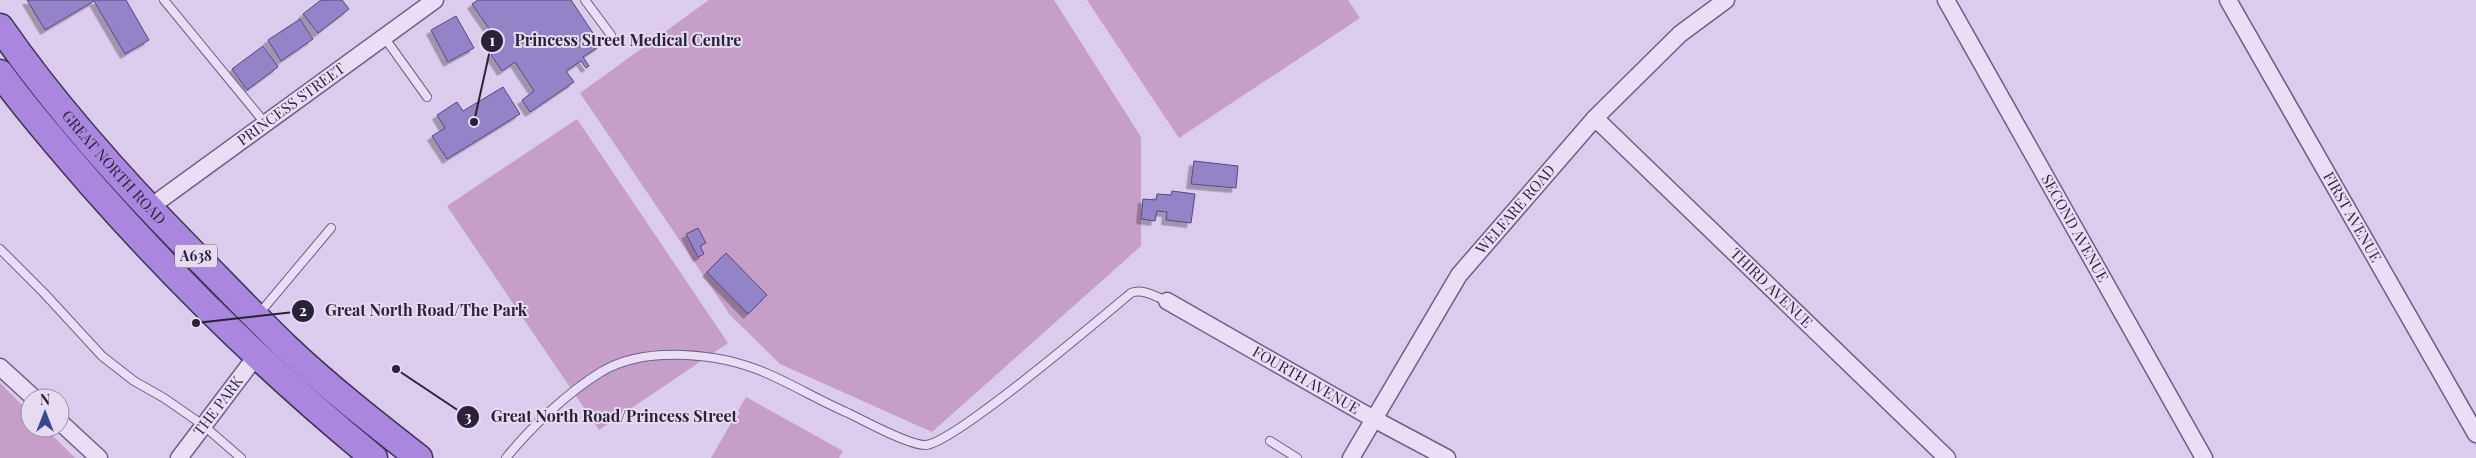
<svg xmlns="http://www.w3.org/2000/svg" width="2476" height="458" font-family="'Playfair Display',serif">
	<defs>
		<filter id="shadow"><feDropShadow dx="-4.5" dy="4.5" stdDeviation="0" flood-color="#0004"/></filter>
	</defs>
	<rect width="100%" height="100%" fill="#dbcbec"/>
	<g fill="#c69fc9">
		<path d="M709,0H1054L1141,137V246L932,432L780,364L730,315L580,93Z"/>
		<path d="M1087,0H1348L1360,18L1179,138Z"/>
		<path d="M577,119L728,343L599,430L447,206Z"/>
		<path d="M0,383L30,413V428H45L75,458H0Z"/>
		<path d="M746,397L843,451L839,458H711Z"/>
	</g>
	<g fill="#9284c6" stroke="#544884" filter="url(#shadow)">
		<path d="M27,0H126L149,40L125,54L94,1L45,30Z"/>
		<path d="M321,0H342L349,9L318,33L303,14Z"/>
		<path d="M478,0H571L601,45L583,57L589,66L586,68L581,61L566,71L574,82L530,112L522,100L534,91L515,62L502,71L491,55L502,47L472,4Z"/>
		<path d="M456,16L474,48L448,62L431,30Z"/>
		<path d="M300,19L313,39L281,61L268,40Z"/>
		<path d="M263,46L278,67L247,90L232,69Z"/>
		<path d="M503,87L520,114L447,159L432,136L445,128L437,115L457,102L463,111Z"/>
		<path d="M1194,161L1238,166L1236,188L1191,184Z"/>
		<path d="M1172,191L1195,194L1191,223L1166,220L1167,212L1157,211L1155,221L1141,219L1143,199L1156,200L1157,194L1171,195Z"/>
		<path d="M698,228L706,243L700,246L704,254L698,257L686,234Z"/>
		<path d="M726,253L767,295L748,314L707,272Z"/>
	</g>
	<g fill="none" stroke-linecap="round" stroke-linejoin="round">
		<defs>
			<g id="service">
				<path d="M164,0L265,123"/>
				<path d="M585,0L611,35"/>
				<path d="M384,37L427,97"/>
				<path d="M0,249L44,293L102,356L134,381L164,398L203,425L241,458"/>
				<path d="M258,315L331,228"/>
				<path d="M1270,441L1297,458"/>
				<path d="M506,458C530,428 568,392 601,372C645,345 720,353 766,373C794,385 820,401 848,413C865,421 908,445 925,445C952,445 1102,317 1131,293C1143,288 1156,297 1167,301"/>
			</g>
			<g id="minor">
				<path id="s1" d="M1946,0L2204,458"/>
				<path id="s2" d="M2228,0L2476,434"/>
				<path id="s3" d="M1595,118L1947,458"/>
				<path id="s4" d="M149,208L435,0"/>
				<path id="s5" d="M1167,301L1372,418L1447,458"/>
				<path d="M0,367L34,398"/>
				<path d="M60,422L99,458"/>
				<path id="s6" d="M179,458L257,355"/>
				<path id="s7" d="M1351,458L1459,275L1595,118L1680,34L1726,0"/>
			</g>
			<g id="trunk">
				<path id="s8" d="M0,27C56,108 122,181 192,252C223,283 253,315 285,346C327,386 373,422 419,458"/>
				<path d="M0,73C28,112 60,148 91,184C178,283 273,375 374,458"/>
			</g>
		</defs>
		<use href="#service" stroke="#6d6087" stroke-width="10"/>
		<use href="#minor" stroke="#6d6087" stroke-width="19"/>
		<use href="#trunk" stroke="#3d3456" stroke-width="29"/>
		<use href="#service" stroke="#eadef7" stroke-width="8"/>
		<use href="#minor" stroke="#eadef7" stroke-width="16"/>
		<use href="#trunk" stroke="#aa86de" stroke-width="26"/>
	</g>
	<g text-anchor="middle" stroke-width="4" stroke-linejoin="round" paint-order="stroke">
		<rect fill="#e7daf3" stroke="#625971" stroke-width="1" x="175" y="244.5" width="42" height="23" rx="4"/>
		<g font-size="14" font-weight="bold" fill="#292239">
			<text x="196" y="261">A638</text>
		</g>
		<g font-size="15" fill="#292239" stroke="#e7daf3">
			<text dy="5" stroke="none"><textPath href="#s4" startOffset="176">PRINCESS STREET</textPath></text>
			<text dy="5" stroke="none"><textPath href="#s8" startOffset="181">GREAT NORTH ROAD</textPath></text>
			<text dy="5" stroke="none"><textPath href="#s7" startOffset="299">WELFARE ROAD</textPath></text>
			<text dy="5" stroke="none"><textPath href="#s2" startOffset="250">FIRST AVENUE</textPath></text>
			<text dy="5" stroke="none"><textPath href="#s1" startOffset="262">SECOND AVENUE</textPath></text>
			<text dy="5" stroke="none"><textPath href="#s3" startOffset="245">THIRD AVENUE</textPath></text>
			<text dy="5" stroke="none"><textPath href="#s5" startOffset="160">FOURTH AVENUE</textPath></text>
			<text dy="5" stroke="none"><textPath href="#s6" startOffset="65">THE PARK</textPath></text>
		</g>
	</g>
	<path fill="none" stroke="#292239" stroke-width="2" d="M474 122L492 41M196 323L303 311M396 369L468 417"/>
	<g fill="#292239" stroke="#e7daf3" stroke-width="2">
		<circle cx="474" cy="122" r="5"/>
		<circle cx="196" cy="323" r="5"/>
		<circle cx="396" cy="369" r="5"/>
		<circle cx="492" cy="41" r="12"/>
		<circle cx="303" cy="311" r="12"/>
		<circle cx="468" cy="417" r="12"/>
	</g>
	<g font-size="15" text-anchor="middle" font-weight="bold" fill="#fff">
		<text x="492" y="46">1</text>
		<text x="303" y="316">2</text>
		<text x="468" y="422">3</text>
	</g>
	<g font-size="16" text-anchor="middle" font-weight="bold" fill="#292239" stroke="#e7daf3" stroke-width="4" stroke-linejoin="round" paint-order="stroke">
		<text x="628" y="46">Princess Street Medical Centre</text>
		<text x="426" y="316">Great North Road/The Park</text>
		<text x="614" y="422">Great North Road/Princess Street</text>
	</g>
	<g transform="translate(45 413)"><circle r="24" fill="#e7daf3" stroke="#9b90a9"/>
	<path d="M0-4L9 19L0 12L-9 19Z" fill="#354891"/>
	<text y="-8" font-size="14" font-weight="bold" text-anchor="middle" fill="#292239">N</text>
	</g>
</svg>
